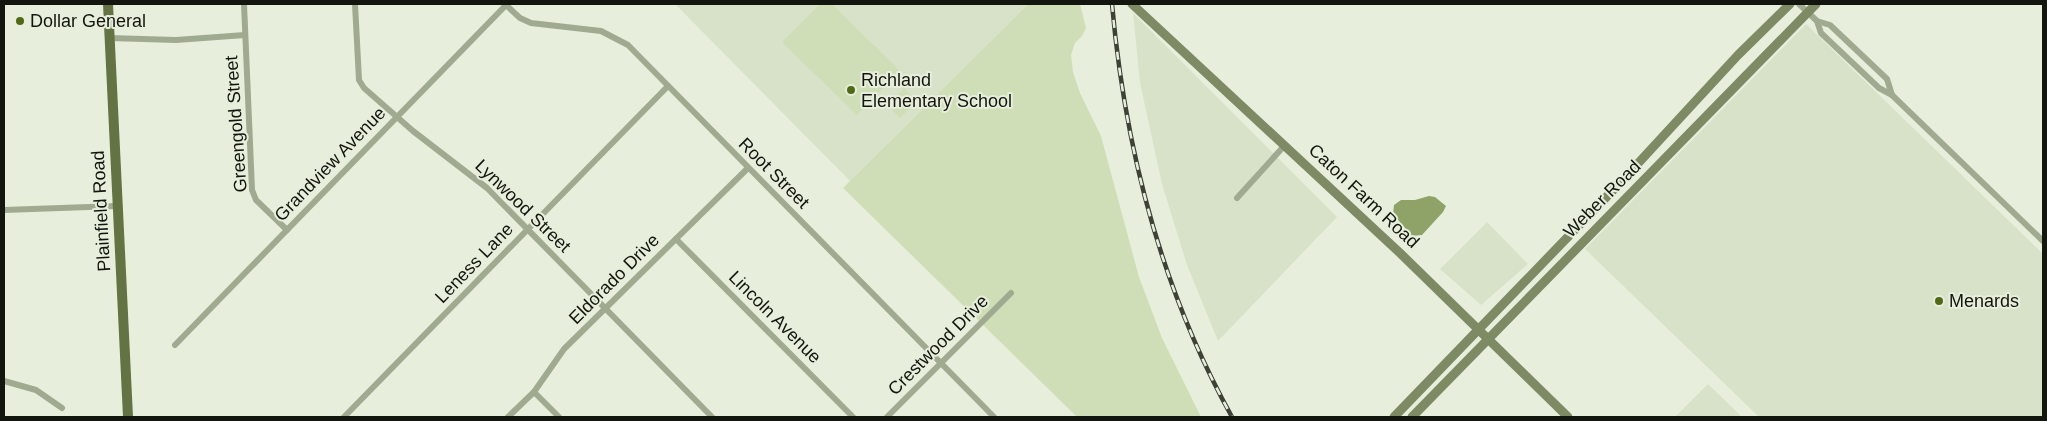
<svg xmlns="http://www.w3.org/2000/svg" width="2047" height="421" font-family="Helvetica,sans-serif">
	<rect width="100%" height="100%" fill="#e7efdc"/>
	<g fill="#d8e2c9">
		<path d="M675,4H1028L850,181Z"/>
		<path d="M1133,13L1337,217L1218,341L1187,265L1162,184L1140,83Z"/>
		<path d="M1806,24L2043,254V417H1759L1585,249Z"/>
		<path d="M1487,222L1528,264L1481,305L1440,269Z"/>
		<path d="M1708,384L1742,417H1675Z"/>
	</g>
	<g fill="#d0deb7">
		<path d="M820,4H832L900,71L857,115L782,42Z"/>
		<path d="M1028,4H1080L1086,28L1082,36L1075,43L1071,55L1073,72L1080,93L1101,136L1139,277L1162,338L1201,417H1077L843,188Z"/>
		<path d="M904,88L917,101L900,118L887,105Z"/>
	</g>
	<path fill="#8fa368" d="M1429,196L1435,197L1446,206L1443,212L1422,235L1412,236L1393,214L1394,205L1401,200H1415Z"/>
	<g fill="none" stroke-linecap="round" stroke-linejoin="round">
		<g stroke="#a0aa90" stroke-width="6">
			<path d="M244,4L252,190L256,200L287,230"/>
			<path d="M355,4L359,80L364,88L413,131L487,188L712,417"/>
			<path d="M505,4L520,18L531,23L601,31L628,45L994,417"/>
			<path d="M1799,4L1817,21L1830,25L1887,79L1892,95"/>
			<path d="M1817,21L1821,33L1879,88L1892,95L2043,241"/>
			<path d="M109,38L176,40L245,35"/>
			<path d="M1237,198L1285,145"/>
			<path d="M4,210L117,206"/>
			<path d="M676,239L853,417"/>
			<path d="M175,345L507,4"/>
			<path d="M4,381L36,390L62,408"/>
			<path d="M534,392L559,417"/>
			<path d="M344,417L668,86"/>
			<path d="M508,417L534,392L564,349L748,168"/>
			<path d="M887,417L1011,293"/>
		</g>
		<g stroke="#7d8a64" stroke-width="9">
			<path d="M1132,4L1400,253L1568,417"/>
			<path d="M1394,417L1619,184L1738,55L1790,4"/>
			<path d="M1412,417L1816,4"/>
		</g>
		<path stroke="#637344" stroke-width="10" d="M108,4L128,417"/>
		<defs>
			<path id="rail" d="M1112,4C1125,149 1161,289 1232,417"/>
		</defs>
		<use href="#rail" stroke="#3d4138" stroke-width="4.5"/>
		<use href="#rail" stroke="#e7efdc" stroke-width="2.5" stroke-dasharray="8" stroke-linecap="butt"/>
	</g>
	<g fill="#516816" stroke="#e7efdc" stroke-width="2">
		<circle cx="20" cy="21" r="5"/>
		<circle cx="851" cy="90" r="5"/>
		<circle cx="1939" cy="301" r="5"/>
	</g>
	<g text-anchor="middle" stroke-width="4" stroke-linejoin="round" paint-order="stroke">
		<g font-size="18" fill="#13160f" stroke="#e7efdc" text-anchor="start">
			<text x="30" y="27">Dollar General</text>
			<text x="861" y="86">Richland<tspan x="861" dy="21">Elementary School</tspan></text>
			<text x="1949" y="307">Menards</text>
		</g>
		<g font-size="18" fill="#13160f" stroke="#e7efdc">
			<text transform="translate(236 124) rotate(-94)" y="6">Greengold Street</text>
			<text transform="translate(330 164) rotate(-46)" y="6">Grandview Avenue</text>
			<text transform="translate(774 173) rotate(45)" y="6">Root Street</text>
			<text transform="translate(1364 196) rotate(43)" y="6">Caton Farm Road</text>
			<text transform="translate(1602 199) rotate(-45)" y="6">Weber Road</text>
			<text transform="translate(523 206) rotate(44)" y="6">Lynwood Street</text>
			<text transform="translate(101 211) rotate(-93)" y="6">Plainfield Road</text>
			<text transform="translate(474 263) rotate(-46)" y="6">Leness Lane</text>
			<text transform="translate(614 279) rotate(-45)" y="6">Eldorado Drive</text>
			<text transform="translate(775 317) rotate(45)" y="6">Lincoln Avenue</text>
			<text transform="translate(938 345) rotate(-45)" y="6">Crestwood Drive</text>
		</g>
	</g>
	<rect width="2047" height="421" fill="none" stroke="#13160f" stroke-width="10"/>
</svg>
